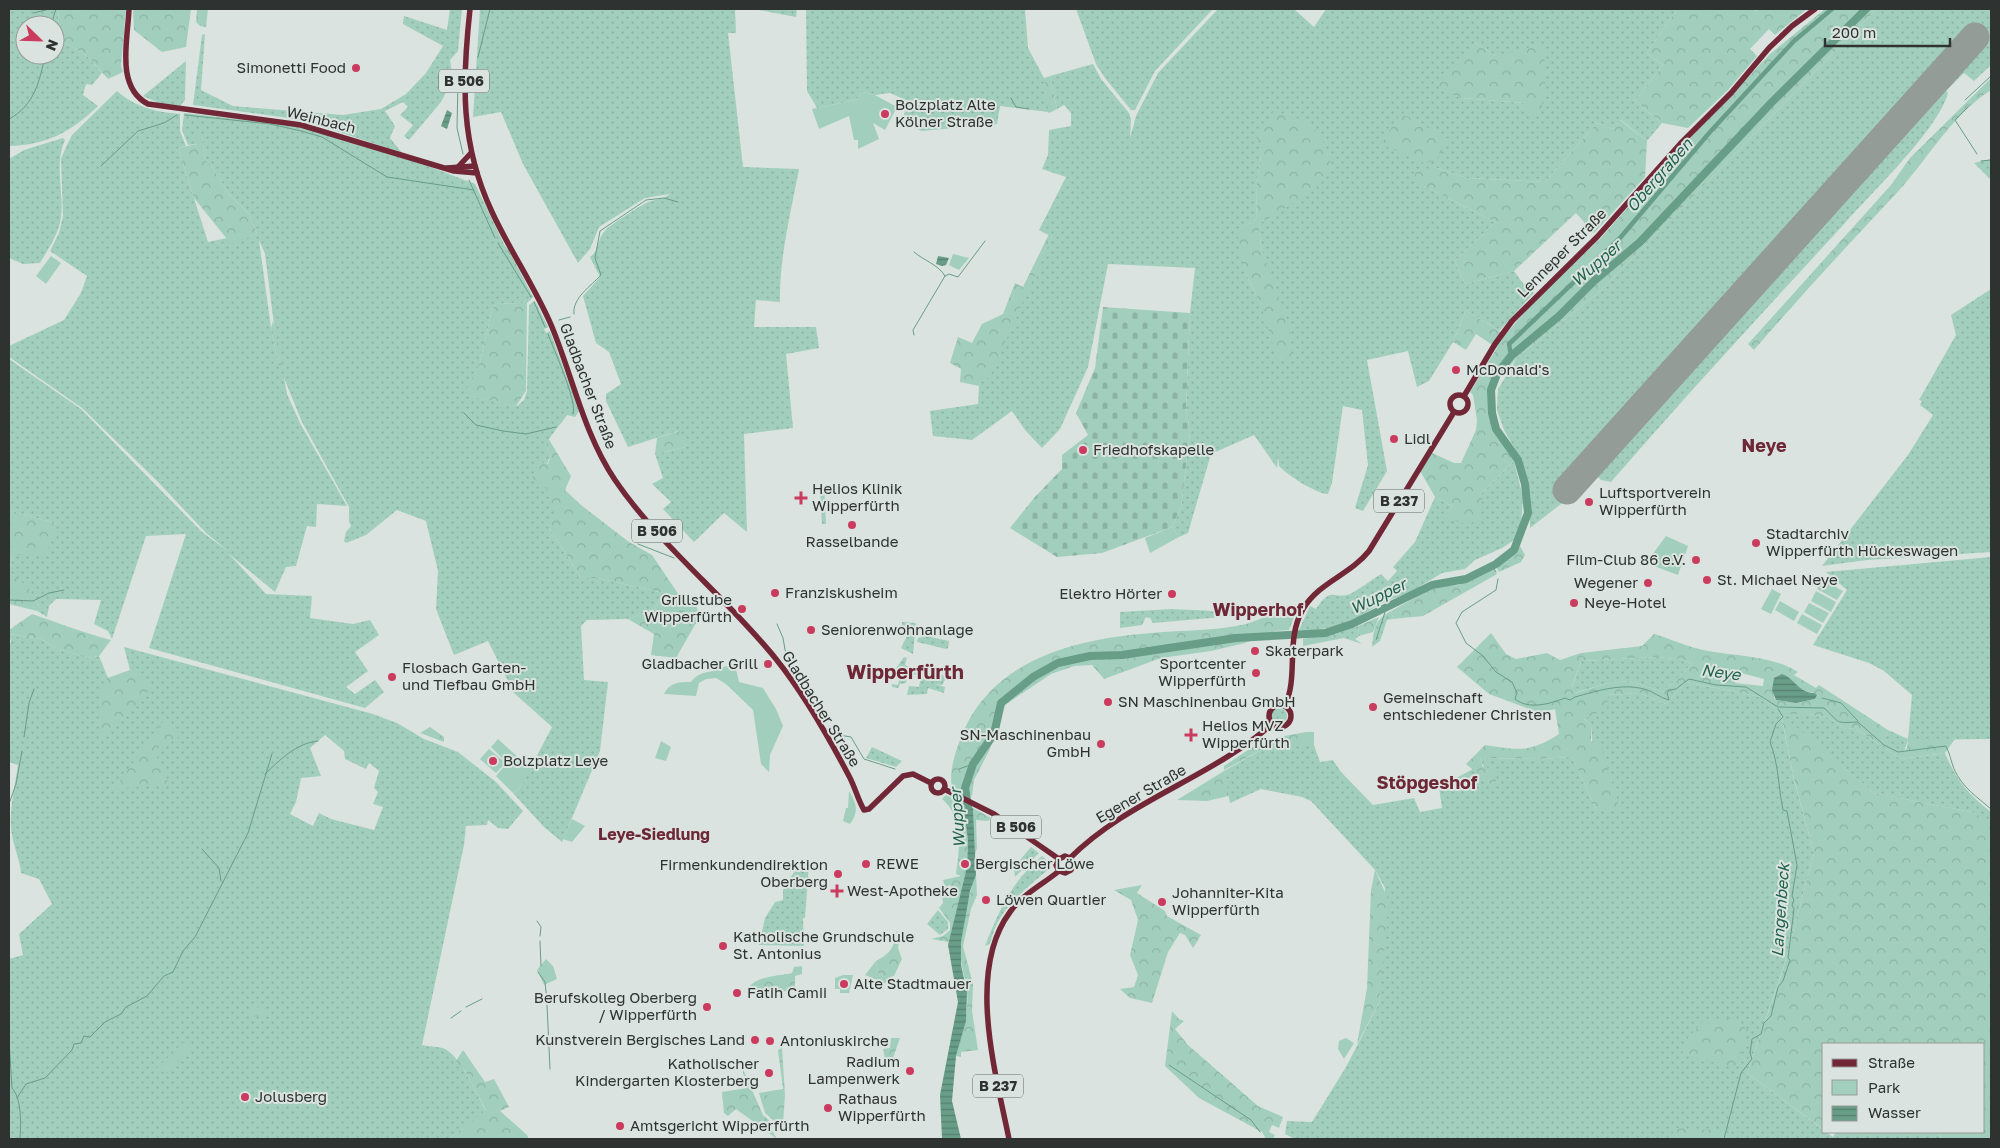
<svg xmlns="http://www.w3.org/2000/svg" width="2000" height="1148" font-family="'Golos Text',sans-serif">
	<defs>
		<pattern id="grass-dots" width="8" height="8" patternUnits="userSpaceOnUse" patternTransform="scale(1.25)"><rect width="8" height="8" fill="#a2cfbd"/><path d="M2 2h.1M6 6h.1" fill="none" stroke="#8cb2a3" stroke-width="1.8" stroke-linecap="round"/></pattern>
		<pattern id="forest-crowns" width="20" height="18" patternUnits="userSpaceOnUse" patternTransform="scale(1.25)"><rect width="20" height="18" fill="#a2cfbd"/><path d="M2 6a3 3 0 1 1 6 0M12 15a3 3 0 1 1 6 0" fill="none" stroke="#8cb2a3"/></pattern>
		<pattern id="cemetery-stones" width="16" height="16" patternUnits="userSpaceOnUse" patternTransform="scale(1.25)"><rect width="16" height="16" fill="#a2cfbd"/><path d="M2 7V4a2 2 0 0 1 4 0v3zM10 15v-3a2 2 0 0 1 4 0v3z" fill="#8cb2a3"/></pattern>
		<pattern id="water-rules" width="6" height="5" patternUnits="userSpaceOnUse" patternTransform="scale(1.25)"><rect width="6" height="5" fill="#689d88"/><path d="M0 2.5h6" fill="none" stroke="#568170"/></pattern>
	</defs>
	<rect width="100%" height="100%" fill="#dae3df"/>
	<g fill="url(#grass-dots)" fill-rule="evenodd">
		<path d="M9,9H59L57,37L88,57L102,73L92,85L86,84L83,95L98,106C71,132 47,145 9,146ZM25,25H55V55H25Z"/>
		<path d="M450,9H462L458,51L450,60L453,79L441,102L409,140L404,136L413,125L400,115L408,107L403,102L385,111L395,126L390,138L402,153L303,120L193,105L202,35L205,34L201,90L233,106L343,115L381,109L406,94L426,73L443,46L403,24L404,16L447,30Z"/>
		<path d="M480,9H735L736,33H728L743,167L799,169C791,212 779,258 780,302L756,300L754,327H816L819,348L786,354L793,428L744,434L747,532L724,513L694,542L663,509L671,502L652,484L663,478L655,454L685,447L678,431L628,447L606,401V394L621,384L609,352L596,343L583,296L600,277L590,257C602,249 594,236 613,224C623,217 635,209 646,203C654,199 662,200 670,194L645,198L599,227L590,249L578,263L523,164L501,112L473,117Z"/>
		<path d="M754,9H797L796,17Z"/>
		<path d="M806,9H1025L1028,48L1044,78L1048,112L1000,106L997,124L922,131L900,122L910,102L890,93L875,95L862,92L856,100L817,108L807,91Z"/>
		<path d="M1076,9H1213L1155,71L1135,110H1131L1105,78L1096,64Z"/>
		<path d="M1218,9H1294L1314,27L1326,9H1677L1647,53L1663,65L1635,101L1662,123L1647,141L1621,120L1613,129L1597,123L1545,182L1467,178L1434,167L1424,186L1495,222L1455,261L1465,284L1514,271L1527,289L1534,293L1499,331L1466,310L1453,342L1429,381L1417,387L1408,351L1367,360L1387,471L1363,511L1355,508L1368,465L1362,410L1343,406L1332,483L1328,494C1317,494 1287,475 1279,466L1278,456L1277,468L1254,435L1211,454L1188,533L1179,537L1172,527L1181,507L1190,433L1186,408L1190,313L1195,268L1108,264L1088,367L1060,429L1042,448L1025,430L1012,411L972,440L933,436L930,411L978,404L979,386L982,378L1052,237L1039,230L1066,177L1042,169L1048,155L1049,130L1071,126V113L1064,105L1057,109L1050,76L1093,64L1101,79L1129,113L1131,119L1130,138L1136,116L1158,73ZM1475,43L1496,56L1541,114L1524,103L1462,98ZM1262,148L1259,224L1261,248L1273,285L1261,305L1247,276L1237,230L1256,220L1257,182Z"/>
		<path d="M1877,9H1991V65L1974,81L1964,73L1946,91L1948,93C1938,130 1872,192 1845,223C1766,309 1687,394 1611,482L1601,480L1597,476L1530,528V500L1526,475L1521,460L1504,430L1497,410L1498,389L1517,358L1598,293Z"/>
		<path d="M186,61L185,100L180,106L161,104L143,96Z"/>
		<path d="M117,91C135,107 155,112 180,114V131L186,146L178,148L208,242L227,238L232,243L257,234L250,215L229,194L210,164L205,160L202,136L197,144L188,145L182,130L184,113L301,126L428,166L475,184L530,298L522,303L496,304L492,310L480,362L465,395L517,406L524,400L527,391L529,305L535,301L548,327L544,329L546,333L550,331L579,411L575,417L567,415C560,426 549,435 546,447L551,455L547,464L539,462L557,515L548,526L581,578H598L664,593L654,609L628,619L587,620L581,626L584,680L608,682L600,751L562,842L544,827L513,793L520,788L552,727L514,693L488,641L454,655L436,609L438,571L426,521L397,510L366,535L346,543L344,541L346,532L351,526L349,522V507L302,422L284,378L287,394L300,423L347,506L317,504L316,527L307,526L296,566L286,567L275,592L229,554L266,594L312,596L310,618L353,624L370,620L379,635L355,652L368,671L346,687L355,694L375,680L384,692L365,708L149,648L186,534L146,536L112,639L108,631L94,624L101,600L56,599L49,606L47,617L37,611L39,606L28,588L9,572L13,555L57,524L9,510V359L81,409L202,532L228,551L206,533L158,482L82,408L9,357V346L64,320L81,293L87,276L50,251L59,233L63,216L61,159L66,147L72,135ZM259,240L265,254L280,371L271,328Z"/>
		<path d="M63,138L65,140C54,165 64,191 61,217C59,234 48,249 40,263L23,264L9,258V159L24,150Z"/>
		<path d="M1991,159V180L1974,163Z"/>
		<path d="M1991,289V552L1867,560L1822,566L1908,455L1933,415L1920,405L1922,401L1919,400L1956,335L1951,315Z"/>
		<path d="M1514,461L1523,498L1521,523L1516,539L1502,548L1475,560L1465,569L1442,573L1411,592L1382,603L1357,618L1335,626L1314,631L1299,630L1310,606L1316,609C1331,585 1335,600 1350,594C1360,589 1371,580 1381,574L1388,581L1397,571L1393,567L1415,542L1435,497L1452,506L1446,517L1482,493Z"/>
		<path d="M824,483L826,524H822L820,489Z"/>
		<path d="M1991,557V739L1908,740L1904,752L1899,751L1880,740L1888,730L1908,739L1912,695L1884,671L1869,663L1813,645L1847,590L1826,572Z"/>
		<path d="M1172,609C1184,610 1239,611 1245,615L1153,623L1150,618L1146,617L1142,625L1120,628V612Z"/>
		<path d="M1391,611L1393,619L1387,620L1380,641L1372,647C1374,629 1374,620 1391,611Z"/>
		<path d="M902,622L916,623L913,654L901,648L906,638L907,628L902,627Z"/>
		<path d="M1358,626L1359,636L1355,639L1362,644L1344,638L1338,632Z"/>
		<path d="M9,634L41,639L56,648L87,658L99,656L108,678L130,670L124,647L373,714L397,723L424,739L458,752L496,782L523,811L508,829L498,828L488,820L487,825L466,826L464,845L422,1045C429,1047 439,1046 445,1049C460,1056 478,1096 486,1111L449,1139H9V959L23,955L19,934L52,904L39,879L21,873C20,859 14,848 12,835C8,813 15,786 18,765L9,762V644L11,642ZM325,735L344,751L345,759L366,769L369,763L379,771L374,788L378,792L373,804L383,807L374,830L331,819L319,813L313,826L290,814L296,802L301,778L321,776L310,748Z"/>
		<path d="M926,636L949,641L948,648L946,649L917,642L918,638Z"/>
		<path d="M904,657L907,658L905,665L909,667L947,676L942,685L935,684L945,687L944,693L928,688L927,694L907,695L909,686L919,687L921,676L908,673L906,683L900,684L898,688L892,687V684L898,685L900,676L892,674Z"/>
		<path d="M1656,657L1684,660L1692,664L1663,692L1630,681L1608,683L1575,693L1572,687L1581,661Z"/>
		<path d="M1686,682L1761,697L1781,714H1808L1827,717L1844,728L1856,729L1901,759L1945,753C1956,780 1968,794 1991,812V821H1989L1971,812L1874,793L1781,715L1794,780L1814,853L1784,966L1747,1073L1833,1137L1836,1132H1940L1941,1139H1295L1285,1134L1287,1121L1312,1122L1346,1067L1379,1003L1385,888L1375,870L1311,801L1302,797L1261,789L1230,803L1224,771L1270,745H1314L1320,762L1333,760L1341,772L1373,805L1414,798L1420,812L1442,808L1439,787L1473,769L1492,786L1480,758L1537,759L1572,757L1597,811L1591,725L1584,719L1608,695L1639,693L1666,704Z"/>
		<circle cx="1279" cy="716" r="8"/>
		<path d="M872,747L902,761L896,767L866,758Z"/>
		<path d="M1031,847L1039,853L1015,877L1014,867Z"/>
		<path d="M1042,856L1050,863L1051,867C1024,891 998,907 990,944L985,946C1000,909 1011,882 1042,856Z"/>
		<path d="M802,863L809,864L805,918H803L804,946L759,945L765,918L775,902L783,900V886Z"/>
		<path d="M938,910L948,922V929L940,935L927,924Z"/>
	</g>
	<g fill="url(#forest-crowns)" fill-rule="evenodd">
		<path d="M59,9H126L121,66L123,72L108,79L88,57L57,37Z"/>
		<path d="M133,9H191L186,47L162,52L134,30Z"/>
		<path d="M197,9H208L206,27L200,26L196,22Z"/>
		<path d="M1677,9H1754L1756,11L1759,9H1807L1775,35L1769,29L1750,49L1757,56L1728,90L1688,128L1662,123L1635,101L1663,65L1647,53Z"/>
		<path d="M1825,9H1877L1598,293L1517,358L1489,389C1491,403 1491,421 1499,433C1505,443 1511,449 1514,461L1482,493L1481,520L1467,524L1445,518L1452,506L1435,497L1419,469L1430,452L1454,463H1461L1476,430L1477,420L1473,395L1470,392L1497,348L1476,334L1466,350L1453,342L1466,310L1505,335L1538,297L1600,239L1674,155L1770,54Z"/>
		<path d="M1475,43L1496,56L1543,44L1546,76L1541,114H1529L1524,103L1462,98L1449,94L1436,85Z"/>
		<path d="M1050,76L1057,109L1049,113L1047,111L1044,78Z"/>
		<path d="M1991,78V90C1949,117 1926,163 1892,198C1845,248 1799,298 1754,350L1748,344L1891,185L1910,158Z"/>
		<path d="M1273,112L1307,121L1321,137L1333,168L1313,191L1259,224L1261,248L1290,328L1292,358L1277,359L1261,305L1247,276L1236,230L1256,220L1257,182L1262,148L1257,146L1259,133Z"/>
		<path d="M1401,113L1448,139L1437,160L1424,163L1381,144Z"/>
		<path d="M1620,120L1647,141L1645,177L1594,233L1576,213L1514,271L1465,284L1455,261L1495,222L1424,186L1413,176L1416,172L1434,167L1467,178L1545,182L1597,123L1613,129Z"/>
		<path d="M199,133L202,136L205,160L210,164L229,194L250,215L257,234L231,244L194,198L178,148L197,144L196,134Z"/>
		<path d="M1049,234L1052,237L989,378H983L979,386L960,382L961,369L950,363L958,337L972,343L982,324L1003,314L1015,283L1023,287Z"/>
		<path d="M501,242L508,249L533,297L527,303L526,391L516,406L464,395L480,362L492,310L496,304L522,303L530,298Z"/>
		<path d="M273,321L283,367L280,372L271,328Z"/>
		<path d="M679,431L685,447L655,454L657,438Z"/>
		<path d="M548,438L571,476L565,490L581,505L629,542L652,555L681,598H693L700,616L676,658L651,655L654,634L628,619L654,609L664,593L598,578H581L548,526L556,514L547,489L532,478L539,462L548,464L551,455L546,447Z"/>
		<path d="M9,510L57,524L46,554L13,555L9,572L28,587L39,606L37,611L9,604Z"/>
		<path d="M1520,546L1525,555L1521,562L1499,572L1496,567Z"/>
		<path d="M1493,568L1497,574L1423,616L1393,619L1391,611L1435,587L1459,585Z"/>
		<path d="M1288,605L1296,611L1289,630L1275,631L1245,643L1211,651L1161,658L1104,679L1092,665L1074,666L1051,674L1005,705L990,749L974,780L972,796L952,787C948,770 958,744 965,728C998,657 1081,638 1152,633C1183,630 1216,631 1246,624C1261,620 1275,611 1288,605Z"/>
		<path d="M32,614C57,622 83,633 111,640L99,656L87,658L56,648L41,639L9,634V630Z"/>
		<path d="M1379,617L1373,632L1359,636L1358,626Z"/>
		<path d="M1338,632L1344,638L1303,646V639Z"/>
		<path d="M1491,633L1506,654L1516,659L1547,653L1560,660L1581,653L1642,646L1654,634C1668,638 1681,644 1695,648C1729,657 1767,653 1798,672L1794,675L1816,688L1819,685L1888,730L1881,740L1899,751L1904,752L1907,748L1908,739H1955L1945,753L1901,759L1856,729L1844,728L1827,717L1808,714H1781L1874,793L1971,812L1991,821V1139H1941L1940,1132H1984V1044H1824V1130L1747,1073L1783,970L1814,853L1794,779L1781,714L1761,697L1686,682L1666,704L1639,693L1608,695L1607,709L1584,719L1591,725V741L1602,749L1620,809L1597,811L1572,757L1537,759L1480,758L1483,767L1496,769V782L1492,786L1466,764L1485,745C1518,750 1530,753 1559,734L1555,709L1540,713L1489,694L1457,667ZM1656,657L1684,660L1692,664L1663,692L1630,681L1608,683L1576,693L1572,686L1581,661ZM1737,672L1764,679L1763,686L1735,683ZM1774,691L1813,692L1815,699L1796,703L1776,700L1774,698Z"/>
		<path d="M131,670L143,677L153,686L102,741L100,694L108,678Z"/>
		<path d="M170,719L178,738L154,750L169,784L114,789L163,721Z"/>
		<path d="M430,727L444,737V742L420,733Z"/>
		<path d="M1306,732H1314V745H1270L1224,770L1229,796L1207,801L1177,800L1224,771V766L1263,740Z"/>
		<path d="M946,795L963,803L968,841L967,867L949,942L931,939L943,936L950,930V923L939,908L943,903L942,896L953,892L950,885L945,887L943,880L961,876L956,874C960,849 963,816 942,799Z"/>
		<path d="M973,808L991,818L988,821L976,820L977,848L975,854Z"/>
		<path d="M1375,870L1389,901L1379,1003L1357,1044L1367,988L1371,890Z"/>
		<path d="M976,875L977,895L971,909L963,946L973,984L972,1011L978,1050L961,1052V1057L956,1056C962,1035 969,1014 967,992C966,979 961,967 960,954C960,929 967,899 976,875Z"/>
		<path d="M1142,885L1137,893L1165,911L1167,916L1201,935L1193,948L1185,935L1180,933L1168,952L1152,1003L1130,998L1120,989L1134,987L1138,975L1130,955L1138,920L1131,900L1114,890Z"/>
		<path d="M897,931L900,935L898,948L902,959L894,976L890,977V982L878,973L876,961C891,953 894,947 897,931Z"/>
		<path d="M802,966V974L795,976V990L759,994L748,989C754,976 780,976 792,973L794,967Z"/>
		<path d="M249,1006L267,1009L266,1017L250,1016Z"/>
		<path d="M1172,1011L1179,1019L1184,1021L1175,1029L1188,1045L1258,1106L1283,1117L1279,1128L1272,1125L1269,1132L1275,1135L1273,1139H1266L1262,1132L1199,1098L1165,1066Z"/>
		<path d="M1730,1017L1748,1030L1735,1067L1682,1055L1688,1038L1705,1019L1719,1022Z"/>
		<path d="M891,1038H900L893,1058L886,1063L883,1049L890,1048Z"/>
		<path d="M184,1042L193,1048L167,1073L156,1069Z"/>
		<path d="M782,1048L785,1095L783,1124L779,1125L765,1113L759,1093L783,1089L778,1050Z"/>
		<path d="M463,1050L485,1082L494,1079L509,1107L500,1111L527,1135L529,1139H449L486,1110L465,1071L456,1061Z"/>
		<path d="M741,1065L763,1115L773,1124L770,1127L777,1139L736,1109L728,1116L724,1113L722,1092L747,1088Z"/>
		<path d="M1674,1128L1730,1131L1729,1139H1671Z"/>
	</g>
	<path fill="url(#cemetery-stones)" d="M1103,307L1190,313L1186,408L1190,433L1181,507L1172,527L1102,553L1057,557L1010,528L1034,498L1062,469V455L1088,435L1076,413L1095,368Z"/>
	<g fill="#a2cfbd">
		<path d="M862,92L875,95L897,107L885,130L873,123L879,139L858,149V140H854L849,116L819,129L812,109L856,100Z"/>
		<path d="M953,254L969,258L959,270L949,265Z"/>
		<path d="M51,256L61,263L46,284L36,276Z"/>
		<path d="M1172,527L1179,537L1150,553L1145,538Z"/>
		<path d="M1666,536L1688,546L1678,575L1646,563Z"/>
		<path d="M1823,580L1843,591L1837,600L1817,589Z"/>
		<path d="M1772,589L1781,594L1771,614L1761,609Z"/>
		<path d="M1816,591L1836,602L1831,612L1811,601Z"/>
		<path d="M1780,601L1799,612L1794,621L1775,610Z"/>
		<path d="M1809,603L1829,613L1823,623L1804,612Z"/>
		<path d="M1802,614L1822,625L1817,634L1797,623Z"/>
		<path d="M726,666L736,669L739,682L763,688L776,709L783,726L770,755L769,772L761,764L753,710L726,684L716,678L706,679L699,683L696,696L664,694C670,682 679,682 691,682C700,669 713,674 726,666Z"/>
		<path d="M498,739L531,769L520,788L513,793L496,776L507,763L491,747Z"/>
		<path d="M661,741L671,747L666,761L655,758Z"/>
		<path d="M489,749L506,763L496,773L480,759Z"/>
		<path d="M849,791C857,804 859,812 850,824L843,821L846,808H848Z"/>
		<path d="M572,819L585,826L572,842L563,839Z"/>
		<path d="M546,959L553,966L557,979L544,985L537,970Z"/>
		<path d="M876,961L878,973L890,982L884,983L865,975Z"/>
		<path d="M843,975H853L849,993H840V989H835V978Z"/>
		<path d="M1346,1038L1354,1043L1344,1059L1338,1049L1339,1041Z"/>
		<path d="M778,1090V1107L771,1109L766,1092Z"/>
	</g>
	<g fill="url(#water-rules)">
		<path d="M447,110L452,113L447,129L441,126Z"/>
		<path d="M938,256L949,258L946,265L942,266L936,264Z"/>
		<path d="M1782,674C1792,677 1797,688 1805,691C1810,694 1812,691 1817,695L1815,699L1796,703L1776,700L1772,690L1774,678Z"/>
		<path d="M963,803L973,808L976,875L970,891L961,942V965L967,992L966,1021L956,1056L952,1101L961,1139H942L940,1095L958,1002L948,945L967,867L968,841Z"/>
	</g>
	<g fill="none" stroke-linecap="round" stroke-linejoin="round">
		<g stroke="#689d88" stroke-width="1">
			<path d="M34,13L49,9"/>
			<path d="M51,25L56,9"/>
			<path d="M478,57L490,9"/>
			<path d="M458,83L457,128L463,154"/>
			<path d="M1011,98L1016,107L1029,109"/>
			<path d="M1965,100L1991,76"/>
			<path d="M1968,107L1955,120L1977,154"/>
			<path d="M185,115L270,124L301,131L322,137L387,177L474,190"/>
			<path d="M9,119C34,106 40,81 45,55"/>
			<path d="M1981,161L1991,160"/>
			<path d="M101,166L138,131L164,123L177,115"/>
			<path d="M469,180L495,238"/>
			<path d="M498,243L531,297"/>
			<path d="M914,252C923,260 939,265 945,276"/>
			<path d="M534,302L545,327"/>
			<path d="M574,314C572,298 591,286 601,275L595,258L600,231L646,200L664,198L678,202"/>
			<path d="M559,320L570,317"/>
			<path d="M548,334C553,348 578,402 573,414"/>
			<path d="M914,335L913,330L945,276L949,274L958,277L985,241"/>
			<path d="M464,413L476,425L503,431L526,434L556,427"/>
			<path d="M638,544L674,558"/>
			<path d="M1492,565L1496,572"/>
			<path d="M1498,579L1496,590L1462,612L1456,623L1466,643L1483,656L1496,672L1512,682L1517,693L1515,699C1529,710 1549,704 1565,698L1570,700L1575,697C1597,691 1621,683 1644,689C1653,691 1660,698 1669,700L1667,693L1669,690L1676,689L1689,679L1716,685L1746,687L1778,707L1824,708C1842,724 1833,723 1858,722L1884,745L1898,752L1946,746C1950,754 1951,761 1954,769C1962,787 1977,797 1991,809"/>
			<path d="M9,600L33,601L49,593L64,590"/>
			<path d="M777,624L783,638L787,661"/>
			<path d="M1376,640L1387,606"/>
			<path d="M1822,698L1841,703L1858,721"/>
			<path d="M833,734L851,737L864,759L895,769"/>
			<path d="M24,737L29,703L34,689"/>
			<path d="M959,769L973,764"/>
			<path d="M265,774C280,760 296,743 318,741"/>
			<path d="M9,804L16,784L22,751"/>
			<path d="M202,849L219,868L221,881"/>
			<path d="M537,921L541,927L540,936"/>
			<path d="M540,941L541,966"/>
			<path d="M538,972L545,982L547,1001"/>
			<path d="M547,1005L550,1069"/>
			<path d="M466,1007L482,999"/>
			<path d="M451,1018L461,1011"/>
			<path d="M9,1041L12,1088C22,1098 21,1126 20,1139"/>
			<path d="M1169,1065L1251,1120L1260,1132"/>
			<path d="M17,1098L26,1084L45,1078L72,1050L74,1044L81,1043L84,1036L90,1037L105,1022L121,1014L126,1007L147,996L164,976L173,972L183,951L195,937L248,833L272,754"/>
			<path d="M1724,1139L1741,1073L1752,1059L1750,1053L1752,1039L1761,1034L1764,1023L1771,1016L1778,987L1783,981L1790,960L1788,958L1794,909L1792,905L1794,900L1792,896L1797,865L1787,811L1783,810C1778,786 1779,765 1770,742L1776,724L1783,717L1778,709"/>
		</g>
		<path stroke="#689d88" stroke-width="4.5" d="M1511,356L1509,344L1620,238L1710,132L1794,41L1832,9"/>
		<path stroke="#689d88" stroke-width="8" d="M968,806L965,788L973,764L994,734L1001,703L1033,677L1058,663L1090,656L1122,655L1236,638L1325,633L1352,624L1432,585L1466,579L1496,564L1514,550L1528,513L1525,484L1518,460L1496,429L1492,413L1491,390L1497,374L1511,356L1559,316L1594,281L1640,242L1772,102L1866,9"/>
		<path stroke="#949c98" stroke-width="29" d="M1567,490L1975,37"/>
		<g stroke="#722737" stroke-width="5.5">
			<path d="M129,9C128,39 115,87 148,104L301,125L454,171L477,173"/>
			<path d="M470,9C462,82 460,144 492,212C510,251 535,287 552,327C573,378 584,434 615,480C660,546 726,597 776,659C804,694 828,736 849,776C855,787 858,800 864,810L869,809L903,776L913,774L931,783"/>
			<path d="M458,167L471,153"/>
			<path d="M447,168L475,166"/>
			<circle cx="1459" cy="404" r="9"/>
			<path d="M1464,396L1495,344L1512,321L1597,237L1680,144L1731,93L1769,48L1792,26L1815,9"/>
			<circle cx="1280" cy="716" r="11"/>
			<path d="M1285,706C1299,675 1285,640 1303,609C1319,582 1350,575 1369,551L1454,412"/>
			<circle cx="938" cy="786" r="7"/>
			<path d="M944,789L994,814L1059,859"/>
			<path d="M1070,858C1128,800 1211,778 1272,724"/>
			<path d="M1059,871L1065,873L1071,870L1073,865L1070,858"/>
			<path d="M1059,871L1056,865L1059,859L1065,856L1070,858"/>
			<path d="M1009,1139C996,1074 966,971 1010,912C1023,894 1042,885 1059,871"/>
		</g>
	</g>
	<g fill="#ca3b5e" stroke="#dae3df" stroke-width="2">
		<circle cx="356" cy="68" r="5"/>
		<circle cx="885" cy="114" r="5"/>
		<circle cx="1456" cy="370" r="5"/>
		<circle cx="1394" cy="439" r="5"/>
		<circle cx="1083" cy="450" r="5"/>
		<path d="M798.5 490.5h5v5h5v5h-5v5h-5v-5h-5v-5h5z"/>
		<circle cx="1589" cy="502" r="5"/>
		<circle cx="852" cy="525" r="5"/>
		<circle cx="1756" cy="543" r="5"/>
		<circle cx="1696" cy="560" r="5"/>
		<circle cx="1707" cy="580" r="5"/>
		<circle cx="1648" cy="583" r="5"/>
		<circle cx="775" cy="593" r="5"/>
		<circle cx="1172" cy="594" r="5"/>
		<circle cx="1574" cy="603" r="5"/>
		<circle cx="742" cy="609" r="5"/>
		<circle cx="811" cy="630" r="5"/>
		<circle cx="1255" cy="651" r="5"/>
		<circle cx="768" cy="664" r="5"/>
		<circle cx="1256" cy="673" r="5"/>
		<circle cx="392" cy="677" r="5"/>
		<circle cx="1108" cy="702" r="5"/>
		<circle cx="1373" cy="707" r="5"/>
		<path d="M1188.5 727.5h5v5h5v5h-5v5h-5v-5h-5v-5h5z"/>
		<circle cx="1101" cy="744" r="5"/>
		<circle cx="493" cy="761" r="5"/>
		<circle cx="866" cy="864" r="5"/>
		<circle cx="965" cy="864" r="5"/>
		<circle cx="838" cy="874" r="5"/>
		<path d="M834.5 883.5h5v5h5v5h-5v5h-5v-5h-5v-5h5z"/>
		<circle cx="986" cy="900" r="5"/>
		<circle cx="1162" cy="902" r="5"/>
		<circle cx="723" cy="946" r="5"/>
		<circle cx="844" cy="984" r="5"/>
		<circle cx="737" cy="993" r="5"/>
		<circle cx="707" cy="1007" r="5"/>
		<circle cx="755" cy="1040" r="5"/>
		<circle cx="770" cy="1041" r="5"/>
		<circle cx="910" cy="1071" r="5"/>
		<circle cx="769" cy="1073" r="5"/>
		<circle cx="245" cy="1097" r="5"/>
		<circle cx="828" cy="1108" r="5"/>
		<circle cx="620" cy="1126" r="5"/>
	</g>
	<g text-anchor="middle" stroke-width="4" stroke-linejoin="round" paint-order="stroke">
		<g fill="#dae3df" stroke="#626764" stroke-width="1">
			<rect x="439" y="69.5" width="50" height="23" rx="4"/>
			<rect x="1374" y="489.5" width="50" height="23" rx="4"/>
			<rect x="632" y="519.5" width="50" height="23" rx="4"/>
			<rect x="991" y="815.5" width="50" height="23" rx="4"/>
			<rect x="973" y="1074.5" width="50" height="23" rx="4"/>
		</g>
		<g font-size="14" font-weight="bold" fill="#2e3230">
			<text x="464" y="86">B 506</text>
			<text x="1399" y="506">B 237</text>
			<text x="657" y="536">B 506</text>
			<text x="1016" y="832">B 506</text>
			<text x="998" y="1091">B 237</text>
		</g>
		<g font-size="15" fill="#2e3230" stroke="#dae3df" text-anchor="start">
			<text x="346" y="73" text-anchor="end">Simonetti Food</text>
			<text x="895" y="110">Bolzplatz Alte<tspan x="895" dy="17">Kölner Straße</tspan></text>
			<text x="1466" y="375">McDonald's</text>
			<text x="1404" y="444">Lidl</text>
			<text x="1093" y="455">Friedhofskapelle</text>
			<text x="812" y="494">Helios Klinik<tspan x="812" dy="17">Wipperfürth</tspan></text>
			<text x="1599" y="498">Luftsportverein<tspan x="1599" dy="17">Wipperfürth</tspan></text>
			<text x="1766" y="539">Stadtarchiv<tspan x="1766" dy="17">Wipperfürth Hückeswagen</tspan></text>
			<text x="852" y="547" text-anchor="middle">Rasselbande</text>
			<text x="1686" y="565" text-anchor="end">Film-Club 86 e.V.</text>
			<text x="1717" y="585">St. Michael Neye</text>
			<text x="1638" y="588" text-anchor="end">Wegener</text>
			<text x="785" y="598">Franziskusheim</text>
			<text x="1162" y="599" text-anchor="end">Elektro Hörter</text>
			<text x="732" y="605" text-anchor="end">Grillstube<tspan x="732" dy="17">Wipperfürth</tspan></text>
			<text x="1584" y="608">Neye-Hotel</text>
			<text x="821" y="635">Seniorenwohnanlage</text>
			<text x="1265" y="656">Skaterpark</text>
			<text x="758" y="669" text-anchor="end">Gladbacher Grill</text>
			<text x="1246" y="669" text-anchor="end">Sportcenter<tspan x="1246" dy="17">Wipperfürth</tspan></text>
			<text x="402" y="673">Flosbach Garten-<tspan x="402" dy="17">und Tiefbau GmbH</tspan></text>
			<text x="1383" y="703">Gemeinschaft<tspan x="1383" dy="17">entschiedener Christen</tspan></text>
			<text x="1118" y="707">SN Maschinenbau GmbH</text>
			<text x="1202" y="731">Helios MVZ<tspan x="1202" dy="17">Wipperfürth</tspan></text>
			<text x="1091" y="740" text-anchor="end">SN-Maschinenbau<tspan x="1091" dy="17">GmbH</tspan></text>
			<text x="503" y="766">Bolzplatz Leye</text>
			<text x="876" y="869">REWE</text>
			<text x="975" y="869">Bergischer Löwe</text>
			<text x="828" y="870" text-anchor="end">Firmenkundendirektion<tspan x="828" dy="17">Oberberg</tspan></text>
			<text x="847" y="896">West-Apotheke</text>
			<text x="1172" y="898">Johanniter-Kita<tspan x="1172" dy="17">Wipperfürth</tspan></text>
			<text x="996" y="905">Löwen Quartier</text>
			<text x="733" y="942">Katholische Grundschule<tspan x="733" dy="17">St. Antonius</tspan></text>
			<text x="854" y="989">Alte Stadtmauer</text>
			<text x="747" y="998">Fatih Camii</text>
			<text x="697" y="1003" text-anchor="end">Berufskolleg Oberberg<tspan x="697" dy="17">/ Wipperfürth</tspan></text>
			<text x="745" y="1045" text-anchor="end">Kunstverein Bergisches Land</text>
			<text x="780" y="1046">Antoniuskirche</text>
			<text x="900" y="1067" text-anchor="end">Radium<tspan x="900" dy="17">Lampenwerk</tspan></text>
			<text x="759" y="1069" text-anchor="end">Katholischer<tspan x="759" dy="17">Kindergarten Klosterberg</tspan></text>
			<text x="255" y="1102">Jolusberg</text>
			<text x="838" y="1104">Rathaus<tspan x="838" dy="17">Wipperfürth</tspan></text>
			<text x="630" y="1131">Amtsgericht Wipperfürth</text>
		</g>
		<g font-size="15" fill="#2e3230" stroke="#dae3df">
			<text transform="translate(321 120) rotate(14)" y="5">Weinbach</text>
			<text transform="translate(1562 253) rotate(-45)" y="5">Lenneper Straße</text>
			<text transform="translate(588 386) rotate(69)" y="5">Gladbacher Straße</text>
			<text transform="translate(821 709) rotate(58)" y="5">Gladbacher Straße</text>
			<text transform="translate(1141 794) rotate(-30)" y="5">Egener Straße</text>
		</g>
		<g font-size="16" font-style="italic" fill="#20624c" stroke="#dae3df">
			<text transform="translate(1659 175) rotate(-49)" y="6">Obergraben</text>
			<text transform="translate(1596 263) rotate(-41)" y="6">Wupper</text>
			<text transform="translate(1378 596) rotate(-26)" y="6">Wupper</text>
			<text transform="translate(1721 672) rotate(8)" y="6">Neye</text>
			<text transform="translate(957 818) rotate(-94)" y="6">Wupper</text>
			<text transform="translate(1780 910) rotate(-86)" y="6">Langenbeck</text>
		</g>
		<g font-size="16" font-weight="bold" fill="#6d2736" stroke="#dae3df">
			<text x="654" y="840">Leye-Siedlung</text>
		</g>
		<g font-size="18" font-weight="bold" fill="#6d2736" stroke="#dae3df">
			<text x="1764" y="452">Neye</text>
			<text x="1258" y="616">Wipperhof</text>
			<text x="1427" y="789">Stöpgeshof</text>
		</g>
		<g font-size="20" font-weight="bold" fill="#6d2736" stroke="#dae3df">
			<text x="905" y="679">Wipperfürth</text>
		</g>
	</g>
	<rect width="2000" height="1148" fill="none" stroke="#2e3230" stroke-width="20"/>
	<rect x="1822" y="1043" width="162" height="90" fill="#dae3df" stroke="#959c99"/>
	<rect x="1832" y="1059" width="25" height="8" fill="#722737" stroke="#959c99"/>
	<text x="1868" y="1068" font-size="15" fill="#2e3230">Straße</text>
	<rect x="1832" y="1080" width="25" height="15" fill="#a2cfbd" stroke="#959c99"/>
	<text x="1868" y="1093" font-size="15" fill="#2e3230">Park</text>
	<rect x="1832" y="1106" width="25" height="15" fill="url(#water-rules)" stroke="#959c99"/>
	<text x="1868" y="1118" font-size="15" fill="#2e3230">Wasser</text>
	<g transform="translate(40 40) rotate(113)"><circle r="24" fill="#dae3df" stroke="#959c99"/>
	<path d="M0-4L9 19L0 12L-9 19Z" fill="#ca3b5e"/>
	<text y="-8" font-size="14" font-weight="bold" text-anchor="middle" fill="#2e3230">N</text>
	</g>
	<path d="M1825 38v8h125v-8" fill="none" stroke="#2e3230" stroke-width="2.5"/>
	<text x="1832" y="38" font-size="15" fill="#2e3230" stroke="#dae3df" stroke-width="4" paint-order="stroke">200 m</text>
</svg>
